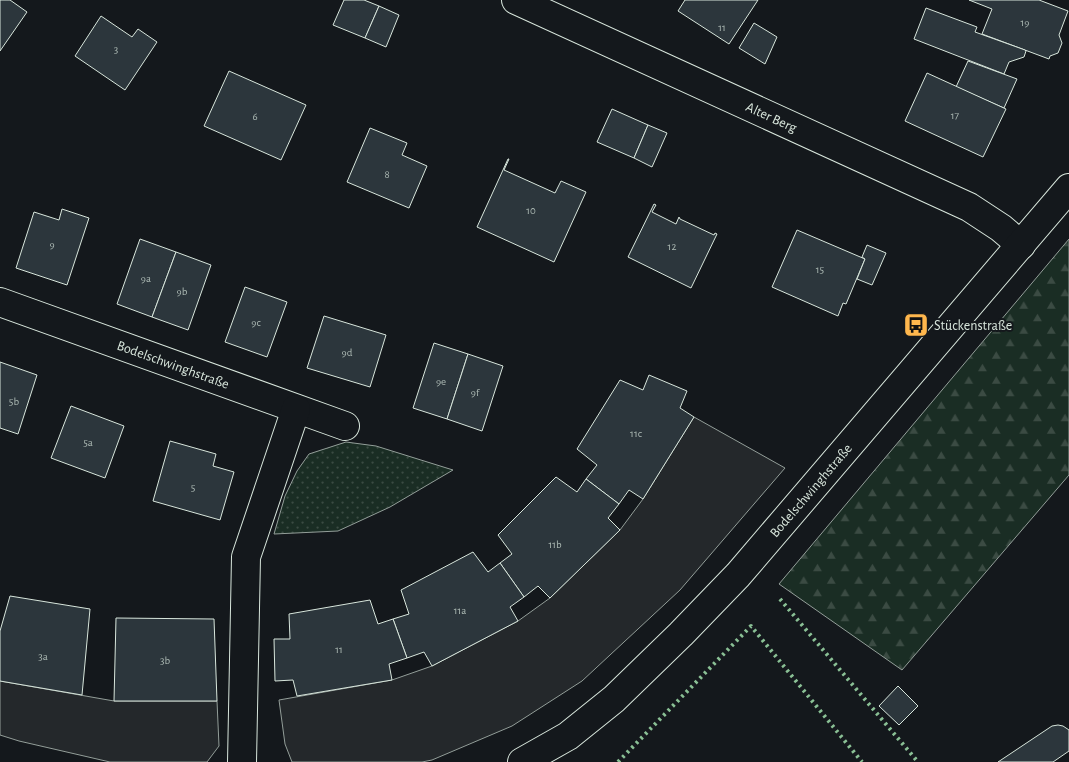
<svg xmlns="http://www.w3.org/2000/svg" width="1069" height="762" font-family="'Alegreya Sans',sans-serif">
	<defs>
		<pattern id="grass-dots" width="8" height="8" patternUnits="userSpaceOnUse" patternTransform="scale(1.25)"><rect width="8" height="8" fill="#1a2d24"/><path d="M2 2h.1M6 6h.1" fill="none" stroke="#3b4b43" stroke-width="1.8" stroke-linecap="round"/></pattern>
		<pattern id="forest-firs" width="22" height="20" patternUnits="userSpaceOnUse" patternTransform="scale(1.25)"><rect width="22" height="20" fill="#1a2d24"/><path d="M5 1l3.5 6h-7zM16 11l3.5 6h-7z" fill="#3b4b43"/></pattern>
	</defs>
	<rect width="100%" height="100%" fill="#14181c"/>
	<path fill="url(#grass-dots)" stroke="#939e99" d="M346,442L376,446L453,470L390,507L338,531L274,534L285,496L297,471L309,454Z"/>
	<path fill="url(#forest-firs)" stroke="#939e99" d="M1069,239V475L902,670L779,584Z"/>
	<g fill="#24282b" stroke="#939e99">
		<path d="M694,417L785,468L680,590L582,681L512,726L432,760L422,762H292L285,744L279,700L392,680L432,666L518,621L550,598L620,530L643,499Z"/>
		<path d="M0,681L114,701H217L219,746L207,762H110L19,741L0,735Z"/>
	</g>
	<g fill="#2c363c" stroke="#d8e6dc">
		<path d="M0,0H10L27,12L0,51Z"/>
		<path d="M344,0H364L379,6L365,38L333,25Z"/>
		<path d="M685,0H758L729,44L678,11Z"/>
		<path d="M969,0H1039L1068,11L1059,35L1062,43L1058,53L1050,56L1049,59L982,34L992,9Z"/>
		<path d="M379,6L399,15L386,47L365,38Z"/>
		<path d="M926,8L977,27L975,32L1025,50L1026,51L1024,57L1009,62L1004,74L914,39Z"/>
		<path d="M101,16L132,37L138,29L157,42L125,90L75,56Z"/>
		<path d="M754,23L777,37L765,64L739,48Z"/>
		<path d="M968,61L1017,79L1004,108L956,87Z"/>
		<path d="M229,71L306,105L281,160L204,126Z"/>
		<path d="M927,73L1006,109L983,157L905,121Z"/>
		<path d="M612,109L648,125L634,158L597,142Z"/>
		<path d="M648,125L667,133L652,167L634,158Z"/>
		<path d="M370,128L407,143L402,155L427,166L409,208L347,182Z"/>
		<path d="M508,159H509L504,170L555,193L561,181L586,192L554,262L477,227Z"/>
		<path d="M654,204L656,205L652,212L676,224L679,217L680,219L714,235L715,233L717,234L691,288L628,257Z"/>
		<path d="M62,209L89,218L67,285L16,268L34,212L59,220Z"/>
		<path d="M797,230L865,259L846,304L843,303L838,316L772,287Z"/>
		<path d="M140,239L176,252L152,317L117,304Z"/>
		<path d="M867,245L886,253L872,285L857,279L865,259L862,257Z"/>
		<path d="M176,252L211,265L188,330L152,317Z"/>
		<path d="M245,287L287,302L267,357L225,342Z"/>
		<path d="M324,316L386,335L370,387L307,368Z"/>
		<path d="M434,343L468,354L447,419L413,408Z"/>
		<path d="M468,354L503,366L482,431L447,419Z"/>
		<path d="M0,362L37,375L18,434L0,428Z"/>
		<path d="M649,375L687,391L680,408L694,417L643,499L629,490L619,504L586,479L597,465L577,449L620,380L643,390Z"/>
		<path d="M71,406L124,426L105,478L51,458Z"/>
		<path d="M170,441L216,454L213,466L234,472L220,520L153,501Z"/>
		<path d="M556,477L577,492L586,479L619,504L608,518L620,530L550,598L538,586L524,597L500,563L512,554L498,535Z"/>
		<path d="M473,552L488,572L500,563L524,597L510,607L518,621L432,666L424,652L407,658L393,619L409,614L401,590Z"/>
		<path d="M10,596L90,609L82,695L0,681V631Z"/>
		<path d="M370,600L378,624L393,619L407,658L389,664L392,680L297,696L293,680L275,681L274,639H290L289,614Z"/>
		<path d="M116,618L214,619L217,701H114Z"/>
		<path d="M898,686L918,706L899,725L879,706Z"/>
		<path d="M1058,725L1063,726L1069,730V751L1053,762H998L1052,726Z"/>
	</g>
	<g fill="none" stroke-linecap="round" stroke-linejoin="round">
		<defs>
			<g id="minor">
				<path id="s1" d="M516,0L969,207L1001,228L1021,245"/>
				<path id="s2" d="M0,302L345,426"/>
				<path d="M242,762L246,557L296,409"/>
				<path id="s3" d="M522,762L568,736L614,699L681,634L738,575L1069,188"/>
			</g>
		</defs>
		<use href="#minor" stroke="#d8e6dc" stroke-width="30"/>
		<use href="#minor" stroke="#14181c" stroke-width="28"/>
		<g stroke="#8ac095" stroke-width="4" stroke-dasharray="2.5 4" stroke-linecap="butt">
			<path d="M780,599L918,762"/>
			<path d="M618,762L751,626L862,762"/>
		</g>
	</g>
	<defs>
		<symbol id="bus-square" viewBox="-11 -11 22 22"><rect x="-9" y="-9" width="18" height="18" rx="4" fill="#ffb74d" stroke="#14181c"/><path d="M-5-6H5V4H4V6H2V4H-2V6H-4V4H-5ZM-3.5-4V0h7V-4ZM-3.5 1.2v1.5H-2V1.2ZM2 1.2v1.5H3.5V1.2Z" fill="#111"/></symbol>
	</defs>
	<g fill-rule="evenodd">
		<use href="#bus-square" x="902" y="311" width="28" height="28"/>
	</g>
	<g text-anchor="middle" stroke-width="4" stroke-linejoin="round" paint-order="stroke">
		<g font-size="11" fill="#adbab4">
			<text x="1025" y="26">19</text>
			<text x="722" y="31">11</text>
			<text x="116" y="53">3</text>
			<text x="955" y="119">17</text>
			<text x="255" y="120">6</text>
			<text x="387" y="178">8</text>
			<text x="531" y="214">10</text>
			<text x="52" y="248">9</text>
			<text x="672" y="250">12</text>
			<text x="820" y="273">15</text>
			<text x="146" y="282">9a</text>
			<text x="182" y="295">9b</text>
			<text x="256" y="326">9c</text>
			<text x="347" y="356">9d</text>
			<text x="441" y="385">9e</text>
			<text x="475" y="396">9f</text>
			<text x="14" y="405">5b</text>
			<text x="636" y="437">11c</text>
			<text x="88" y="446">5a</text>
			<text x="193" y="491">5</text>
			<text x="555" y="548">11b</text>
			<text x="460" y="614">11a</text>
			<text x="339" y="653">11</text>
			<text x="43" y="660">3a</text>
			<text x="165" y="664">3b</text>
		</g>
		<g font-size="14" fill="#d8e6dc" stroke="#14181c">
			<text dy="5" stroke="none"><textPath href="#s1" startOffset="281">Alter Berg</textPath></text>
			<text dy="5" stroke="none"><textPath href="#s2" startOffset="184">Bodelschwinghstraße</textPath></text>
			<text dy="5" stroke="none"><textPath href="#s3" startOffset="399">Bodelschwinghstraße</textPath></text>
		</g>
		<g font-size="14" fill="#d8e6dc" stroke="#14181c" text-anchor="start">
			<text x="934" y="330">Stückenstraße</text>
		</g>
	</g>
</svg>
